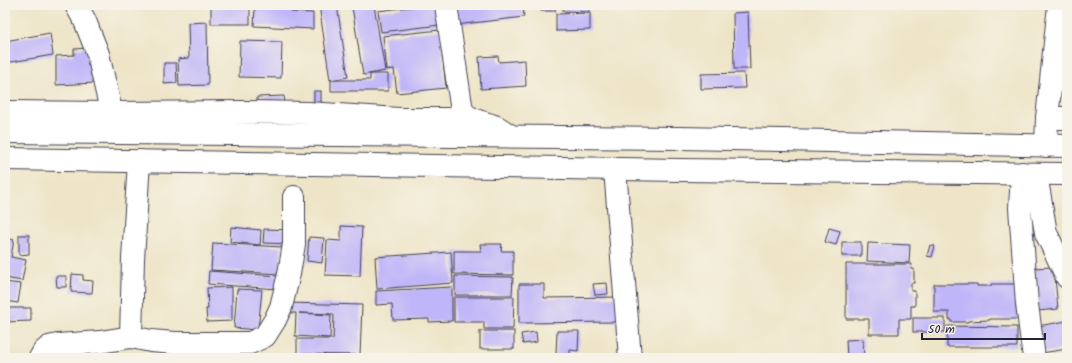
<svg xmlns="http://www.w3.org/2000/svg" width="1072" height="363" font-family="Kalam,sans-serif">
	<rect width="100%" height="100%" fill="#f7f3e8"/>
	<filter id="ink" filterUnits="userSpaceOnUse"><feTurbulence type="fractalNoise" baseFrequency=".025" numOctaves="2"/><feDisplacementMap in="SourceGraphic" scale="8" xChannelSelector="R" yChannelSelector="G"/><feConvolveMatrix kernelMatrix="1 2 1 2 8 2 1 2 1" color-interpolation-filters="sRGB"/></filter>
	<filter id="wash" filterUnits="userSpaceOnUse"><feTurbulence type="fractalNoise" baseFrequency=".012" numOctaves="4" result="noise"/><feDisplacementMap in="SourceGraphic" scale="16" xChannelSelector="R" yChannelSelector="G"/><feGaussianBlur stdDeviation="0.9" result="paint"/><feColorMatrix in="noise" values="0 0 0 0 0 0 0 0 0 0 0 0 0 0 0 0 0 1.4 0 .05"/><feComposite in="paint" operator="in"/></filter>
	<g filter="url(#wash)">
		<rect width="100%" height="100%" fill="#eee5c8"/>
		<g id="blocks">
			<g fill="#bfb5f9">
				<rect x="211" y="5" width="39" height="19"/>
				<path d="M255,5H291V12L313,13V29L254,26Z"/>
				<path d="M293,5H301L302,10L293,11Z"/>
				<rect x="304" y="5" width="8" height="5"/>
				<path d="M319,5H337L348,77L330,80Z"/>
				<path d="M364,5H374L385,71L363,75L352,7Z"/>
				<path d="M427,5H437L440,25L381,32L378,11Z"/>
				<path d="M453,5H523L524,17L455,25Z"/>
				<rect x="541" y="5" width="14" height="6"/>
				<path d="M563,5H589V12L563,11Z"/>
				<path d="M748,12L750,69H734L733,13Z"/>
				<path d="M590,13V30L556,31V14Z"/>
				<path d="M207,22L208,85L179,86L178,59L189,58L188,23Z"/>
				<path d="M440,30L446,88L397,93L394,69L387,70L383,36Z"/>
				<path d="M50,33L53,55L5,63V41Z"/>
				<path d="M240,41L282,42L281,78L239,77Z"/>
				<path d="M87,48L88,66H91V76H94L95,83L56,85V56L74,55V49Z"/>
				<path d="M498,56L499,62L525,60L526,86L481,89L479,57Z"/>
				<path d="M164,63H176L177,83L164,84Z"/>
				<path d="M744,73L745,88L701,89V74Z"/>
				<path d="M370,74H388V91H331V80H370Z"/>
				<rect x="314" y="91" width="7" height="19"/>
				<path d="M284,96L285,103L257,104V97Z"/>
				<path d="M341,226L362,227L360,276L325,275L327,240L341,241Z"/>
				<path d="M231,227L261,230L260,245L230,242Z"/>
				<path d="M829,228L840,231L836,245L825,242Z"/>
				<path d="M264,229L293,230V244L263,243Z"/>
				<path d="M19,235H29V254L19,255Z"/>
				<path d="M309,237L324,238L322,263L307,261Z"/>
				<path d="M5,238L14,240L11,257L26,260L22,281L5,278Z"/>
				<rect x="842" y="242" width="19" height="14"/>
				<path d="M213,243L282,247L280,274L211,270Z"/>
				<path d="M868,243L910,245L909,263L867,261Z"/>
				<path d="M480,244H502L501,251H513V275L454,274V251H481Z"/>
				<path d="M930,245L935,246L932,257L927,256Z"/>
				<path d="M451,252L453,283L377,289L375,257Z"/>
				<path d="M846,264H912L911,269H914V283H911V291H915V306H911V319H899V334H869V319H846Z"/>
				<path d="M1054,267L1058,309L1037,311L1033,268Z"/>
				<path d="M209,271L278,276L277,289L208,284Z"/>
				<path d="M72,274L83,275V280L93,281L92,293L71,292Z"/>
				<path d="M56,276H66V287H57Z"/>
				<path d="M455,276L513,277L512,295H455Z"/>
				<path d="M5,282L21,284L18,303L5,301Z"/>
				<path d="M607,283L608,294L595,295L593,284Z"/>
				<path d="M519,284H544V298L617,297V322L519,323Z"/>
				<path d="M934,284H977V286H991V284H1018V319H990V320L968,321V322H951V319H949V312H934Z"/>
				<path d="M232,287V321L207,322L206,309H208L207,288Z"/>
				<path d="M452,287V321L429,322V319L393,320L392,304L376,305V291Z"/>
				<path d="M237,289L262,290L258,330L234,328Z"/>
				<path d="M454,297H514L513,329H484V322H454Z"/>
				<path d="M288,303L362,305L360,355L297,354V339H333L334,314L299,313L331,315L330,338L295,336L296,313H287Z"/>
				<path d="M5,308H31V321L5,322Z"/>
				<rect x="913" y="318" width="32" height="14"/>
				<path d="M1067,321V349L1042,353L1038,326Z"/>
				<path d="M947,326L1017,327V347H947Z"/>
				<rect x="480" y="331" width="34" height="18"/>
				<path d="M557,331H579L578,351L570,350V355H556Z"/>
				<path d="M536,332L537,342L523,344L521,334Z"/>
				<path d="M863,339L864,358H847L846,340Z"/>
				<path d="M242,352V358H196V356Z"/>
			</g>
		</g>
	</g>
	<g filter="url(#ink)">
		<use href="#blocks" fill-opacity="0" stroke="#413f50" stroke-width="1"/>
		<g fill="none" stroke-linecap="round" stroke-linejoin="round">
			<defs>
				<g id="minor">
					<path d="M76,5L85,21L98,54L112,115L114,127"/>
					<path d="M446,5L462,111C472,122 485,122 497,127C502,130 506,133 511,136"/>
					<path d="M5,112L112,113L243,112L308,113L399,119H473"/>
					<path d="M1047,118H1067"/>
					<path d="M1046,146L1047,118L1059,5"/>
					<path d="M139,161L133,259L131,337L151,341L175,343H250L265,336L275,320L281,307L289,274L294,244V197"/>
					<path d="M615,169L630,358"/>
					<path d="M1022,173L1020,208L1027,304L1034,358"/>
					<path d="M1036,174L1046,233L1067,277"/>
					<path d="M40,358L44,351L49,347L58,345L100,342L131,337"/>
				</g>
				<g id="highway">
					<path d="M5,132L680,138L1067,146"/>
					<path d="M5,159L680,170L1067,174"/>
				</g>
			</defs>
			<use href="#minor" stroke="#413f50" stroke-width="24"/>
			<use href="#highway" stroke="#413f50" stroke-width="24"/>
			<use href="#minor" stroke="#fff" stroke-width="22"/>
			<use href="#highway" stroke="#fff" stroke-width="22"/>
		</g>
	</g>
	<rect width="1072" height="363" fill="none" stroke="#f7f3e8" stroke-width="20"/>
	<path d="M922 333v6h123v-6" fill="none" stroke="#22223b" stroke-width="2"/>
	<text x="928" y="333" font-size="12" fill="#22223b" stroke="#f7f3e8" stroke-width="3" paint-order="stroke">50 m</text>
</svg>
